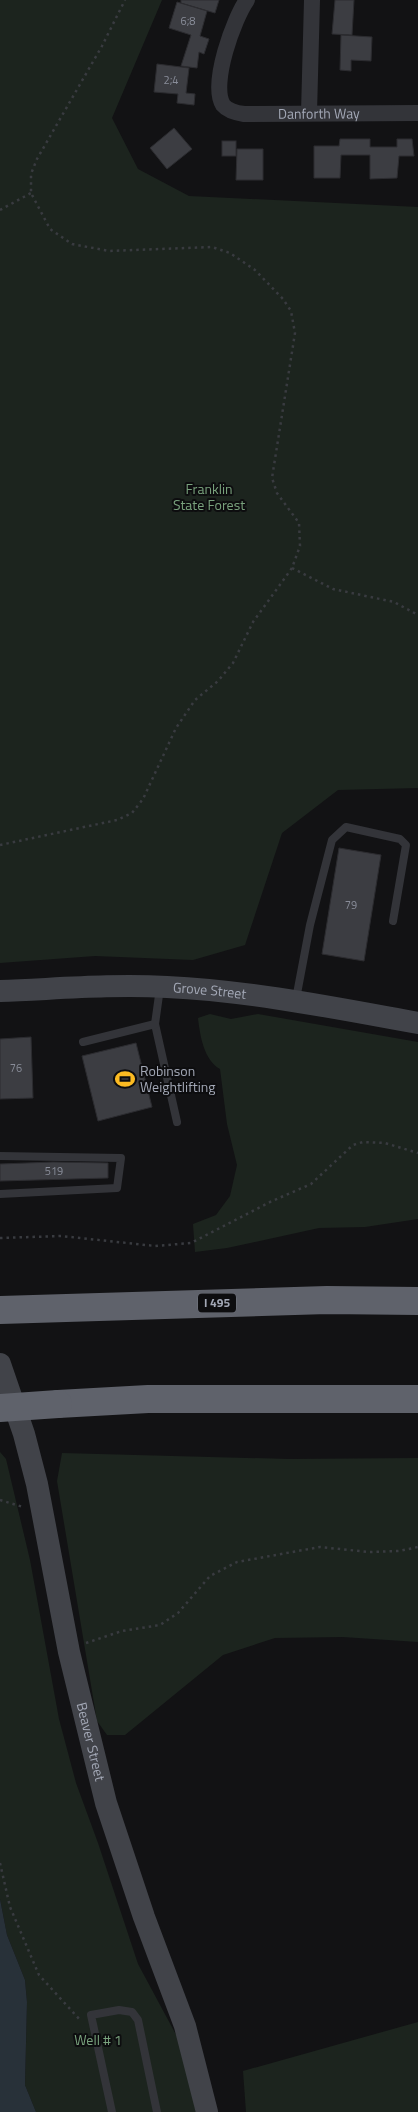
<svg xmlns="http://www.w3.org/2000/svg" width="418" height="2112" font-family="'Titillium Web',sans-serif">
	<rect width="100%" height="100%" fill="#121214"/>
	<g fill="#1c241e">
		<path d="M0,0H162L112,118L138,169L189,196L418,207V788L338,790L282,833L245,945L193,960L95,956L0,963Z"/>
		<path d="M210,1014L231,1019L258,1014L418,1042V1219L365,1227L319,1228L227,1248L195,1252L193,1224L216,1215L230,1196L237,1165L227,1124L220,1069C204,1060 200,1036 198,1018Z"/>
		<path d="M0,1452L6,1459L30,1560L59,1719L76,1783L98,1843L138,1964L181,2044L196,2112H36L25,2085L27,2002L25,1980L7,1935L0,1899Z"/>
		<path d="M62,1453L289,1459L418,1458V1642L343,1637L275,1638L223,1655L125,1735H107L97,1721L57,1481Z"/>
		<path d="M418,2022V2112H246L243,2071Z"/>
	</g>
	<path fill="#283139" d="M0,1899L7,1935L25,1980L27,2002L25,2085L36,2112H0Z"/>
	<g fill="#3c3d42" stroke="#2c2c30">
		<path d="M181,0H219L215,13L181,3Z"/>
		<path d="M335,0H354L352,35L332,34Z"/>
		<path d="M177,2L207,11L200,36L209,39L204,54L199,52L197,68L181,66L191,35L169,28Z"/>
		<path d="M341,35L372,37L371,61L351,60V71L340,70Z"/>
		<path d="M157,64L189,68L186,93L195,94L194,105L177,103L178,94L154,92Z"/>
		<path d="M174,128L192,149L167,169L150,148Z"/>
		<path d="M340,139H370V147H397V139H412L414,156H399L397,178L370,179V155H341L340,178H314V146H339Z"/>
		<rect x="222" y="141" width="14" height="15"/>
		<path d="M237,149H263V180H236Z"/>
		<path d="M339,848L381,855L364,961L322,954Z"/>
		<path d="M31,1037L33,1098L0,1099V1039Z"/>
		<path d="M136,1043L152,1107L98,1121L82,1056Z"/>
		<path d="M53,1162L108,1163V1178L0,1181V1164Z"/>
	</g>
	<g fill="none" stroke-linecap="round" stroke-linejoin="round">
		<g stroke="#393b40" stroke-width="2.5" stroke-dasharray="2.5 4" stroke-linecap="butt">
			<path d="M0,210L31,193"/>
			<path d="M292,568L333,589L394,602L418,615"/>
			<path d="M0,845L117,820L132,813L143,799L176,728L195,700L218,681L233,663L253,622L292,568L300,546L299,523L277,493L272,478L295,333L291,311L283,299L255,270L230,253L212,247L109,251L72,244L50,229L31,193V174L37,159L102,46L125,0"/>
			<path d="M0,1238L61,1236L155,1246L191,1243L270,1202L311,1184L353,1145L363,1142L385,1143L418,1153"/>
			<path d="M0,1500L23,1507"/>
			<path d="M86,1643L122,1631L160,1625L178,1613L210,1576L237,1562L320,1547L369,1552L399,1551L418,1547"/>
			<path d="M0,1863L10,1907L39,1975L81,2021"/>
		</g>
		<g stroke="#333439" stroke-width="8">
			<path d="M160,988L155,1024L177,1122"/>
			<path d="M296,999L310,925L332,840L346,827L400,839L406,845L393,921"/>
			<path d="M83,1042L155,1024"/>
			<path d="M0,1156L121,1158L117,1188L0,1194"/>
			<path d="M112,2112L91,2015L119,2010L132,2012L138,2020L157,2112"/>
		</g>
		<g stroke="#333439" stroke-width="16">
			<path id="s1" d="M247,0C234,18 210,84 223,105C228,111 237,113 244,114L418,113"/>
			<path d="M309,113L312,0"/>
		</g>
		<g stroke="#414349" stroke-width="22">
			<path id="s2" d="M0,991C56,989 111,984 167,987C251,991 335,1008 418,1023"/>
			<path id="s3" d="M0,1364L24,1434L37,1484L69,1652L106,1803L144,1917L185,2026L207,2112"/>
		</g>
		<g stroke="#5f626b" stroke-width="28">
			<path d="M0,1310L327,1300L418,1301"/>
			<path d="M58,1404L148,1399H418"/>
		</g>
		<path stroke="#5f626b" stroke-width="28" d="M0,1408L58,1404"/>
	</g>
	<defs>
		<symbol id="stadium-bare" viewBox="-9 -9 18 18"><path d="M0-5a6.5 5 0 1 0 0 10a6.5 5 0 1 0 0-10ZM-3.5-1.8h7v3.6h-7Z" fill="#fcbb22" stroke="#0d0d0f" stroke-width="2.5" paint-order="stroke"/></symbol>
	</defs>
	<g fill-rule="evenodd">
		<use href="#stadium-bare" x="111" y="1065" width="28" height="28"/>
	</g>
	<g text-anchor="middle" stroke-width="4" stroke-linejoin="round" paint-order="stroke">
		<g font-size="11" fill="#898d99">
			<text x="188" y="25">6;8</text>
			<text x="171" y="84">2;4</text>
			<text x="351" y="909">79</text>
			<text x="16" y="1072">76</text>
			<text x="54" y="1175">519</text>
		</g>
		<rect fill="#0d0d0f" stroke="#767a84" stroke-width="1" x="198" y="1293.5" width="38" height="19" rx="4"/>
		<g font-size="12" font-weight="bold" fill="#a3a8b6">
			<text x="217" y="1307">I 495</text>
		</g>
		<g font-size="14" fill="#a3a8b6" stroke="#0d0d0f">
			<text dy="5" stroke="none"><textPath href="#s1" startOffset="209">Danforth Way</textPath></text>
			<text dy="5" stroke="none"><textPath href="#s2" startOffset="210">Grove Street</textPath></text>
			<text dy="5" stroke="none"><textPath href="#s3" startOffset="389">Beaver Street</textPath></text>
		</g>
		<g font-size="14" fill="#79a27d" stroke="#0d0d0f">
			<text x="209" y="494">Franklin<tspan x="209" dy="16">State Forest</tspan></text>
			<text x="98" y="2045">Well # 1</text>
		</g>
		<g font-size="14" fill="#a3a8b6" stroke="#0d0d0f" text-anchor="start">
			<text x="140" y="1076">Robinson<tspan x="140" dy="16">Weightlifting</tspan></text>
		</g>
	</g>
</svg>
